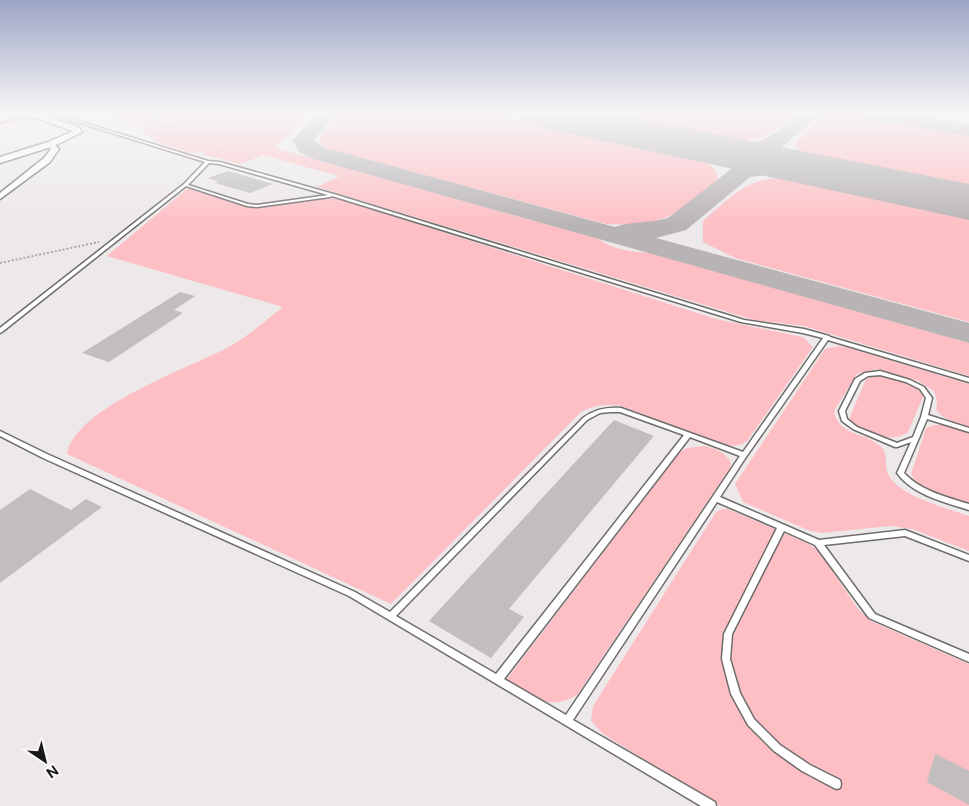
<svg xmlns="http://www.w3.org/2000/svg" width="969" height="806" font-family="'Public Sans',sans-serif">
	<rect width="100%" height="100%" fill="#ede9ea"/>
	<g fill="#fdbfc4">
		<path d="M105,114H140L180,125L193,127L150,114H309L275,148L599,239C612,250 635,252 651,253L969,343V376L804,326L754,320L317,187L339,176L263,155L240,164L202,154L231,142L203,152L191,153L154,141L155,138L143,134L146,128L145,125Z"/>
		<path d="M342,114H489L699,159C709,164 718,168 717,180C703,191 685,209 669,216C649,225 628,225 606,224L328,149L322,144L319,137Z"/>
		<path d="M593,114H794C764,139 764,141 724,140Z"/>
		<path d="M844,114L969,134V189L816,159L799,150L795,145L796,142L821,118Z"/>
		<path d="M776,178H795L969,215V322L735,258L703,242V221C728,200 741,182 776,178Z"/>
		<path d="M188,188L250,207L325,198L339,199L716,319L803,337L813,347L747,441C737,448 730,446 719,443L621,406C605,404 596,405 581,412L391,604L67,454C75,408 186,369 225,349C245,339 265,321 283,307L107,256Z"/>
		<path d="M839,346L849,348L969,384V428L954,423L942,416L936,410L937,401L934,391L918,381L877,369L857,374L834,411C839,437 864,431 880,446C889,453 884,464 888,474C898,496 947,508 969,516V551L912,529L890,526L822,533L810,531L743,502L735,484L825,349Z"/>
		<path d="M885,376L908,383L922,392L923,397L908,432C893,445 860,432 849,419L866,379L871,377Z"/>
		<path d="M933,425H943L969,433V504C950,497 920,493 911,474L926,428Z"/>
		<path d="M704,446C716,448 725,452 731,463L730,468L577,695C547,713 533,695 506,680L679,453L687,448Z"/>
		<path d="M722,509H728L807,543L818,550L858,609L873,622L969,664V806H720L603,734L591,721L593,706L716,512Z"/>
	</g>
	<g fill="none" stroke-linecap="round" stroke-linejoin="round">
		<path stroke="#cc8e94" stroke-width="2.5" d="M0,123L21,118"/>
		<g fill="#b8b4b5" fill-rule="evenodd">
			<path d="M316,114H336L314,140L326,148L615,227C632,221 651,223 668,218L735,166L774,160L822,165L825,170L822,175L814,177L774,174L750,177L686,230L656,238L969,323V343L310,158L299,152L293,140Z"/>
			<path d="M546,114H568L571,117L568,121C559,123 550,122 546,114Z"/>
			<path d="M799,114H821L778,150L746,155L698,153L695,148L698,143C719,138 745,149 764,139C777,133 788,122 799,114Z"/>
			<path d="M861,114H904L969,124V136L870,120L863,118Z"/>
		</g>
		<path fill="#b8b4b5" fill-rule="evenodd" d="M519,114H614L969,184V220L543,128L526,124Z"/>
	</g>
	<g fill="#c2bebf">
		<path d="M228,171L273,184L250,193L215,183L219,182L208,178Z"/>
		<path d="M180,292L195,296L174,310L183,313L109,362L82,353Z"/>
		<path d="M614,420L654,436L509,609L524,617L491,658L429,621Z"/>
		<path d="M30,489L71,510L86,499L102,507L0,583V510Z"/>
		<path d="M935,754L969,771V805L927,782Z"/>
	</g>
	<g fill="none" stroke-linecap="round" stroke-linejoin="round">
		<defs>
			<g id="service">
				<path d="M51,114H55L208,161L220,162L337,195L744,320L804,329L829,336L830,337L969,378V382L828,340L746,457L720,497L819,540L905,530L969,555V561L905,536L824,545L875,614L969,654V662L869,618L815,545L784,531L732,634L730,659L740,693L754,719L780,745L810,765L840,780L841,784L840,788L836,789L802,771L774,751L748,725L731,694L722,659L724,634L777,528L717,502L573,720L715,802L716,806H701L349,596L43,458L0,436V431L47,454L355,592L390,612L583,418C595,409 607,407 621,408L743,452L823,338L803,333L741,322L332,196L330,197L257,207L247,206L186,186L2,332L0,333V328L184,184L205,162ZM209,163L219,164L328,195L257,205L248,204L188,185ZM610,412H620L684,435L496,674L396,616L587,420L600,413ZM690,437L740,456L566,715L504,679Z"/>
				<path d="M880,371L910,380L924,387L932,398L928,415L969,428V432L927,419L919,438L904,473C921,491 946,497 969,504V510C944,502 913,495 897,473L911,442L897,447H895L853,429L842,421L839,411L855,379L865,373ZM880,375L906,382L920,389L926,398L921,417L913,437L897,443L857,427L847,419L845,411L860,381L868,376Z"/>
			</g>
			<path id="minor" d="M49,143H53L59,149L50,162L0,199V193L44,158L51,149L47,144Z"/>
			<path id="tertiary" d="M8,114H37L79,127L82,132L54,146L0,163V157L48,142L73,131L36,118L12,116Z"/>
		</defs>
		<use href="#service" stroke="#6f6c6c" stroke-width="3"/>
		<use href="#minor" stroke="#6f6c6c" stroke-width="3"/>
		<use href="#tertiary" stroke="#6f6c6c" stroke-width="3"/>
		<path stroke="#aba8a9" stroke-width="2" stroke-dasharray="2 2" stroke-linecap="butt" d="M0,263L99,242"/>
		<use href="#service" fill="#fff" fill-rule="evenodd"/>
		<use href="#minor" fill="#fff" fill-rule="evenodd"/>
		<use href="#tertiary" fill="#fff" fill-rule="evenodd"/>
	</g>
	<linearGradient id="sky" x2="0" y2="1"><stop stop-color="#9da5c6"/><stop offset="0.5" stop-color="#f7f5f6"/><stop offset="1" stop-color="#f7f5f6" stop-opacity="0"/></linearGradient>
	<rect width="969" height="226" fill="url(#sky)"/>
	<g transform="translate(45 761) rotate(145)" stroke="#faf7f7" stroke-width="4" paint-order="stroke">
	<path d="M0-4L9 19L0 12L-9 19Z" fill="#1a1919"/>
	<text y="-8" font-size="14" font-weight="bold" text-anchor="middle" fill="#1a1919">N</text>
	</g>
</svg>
